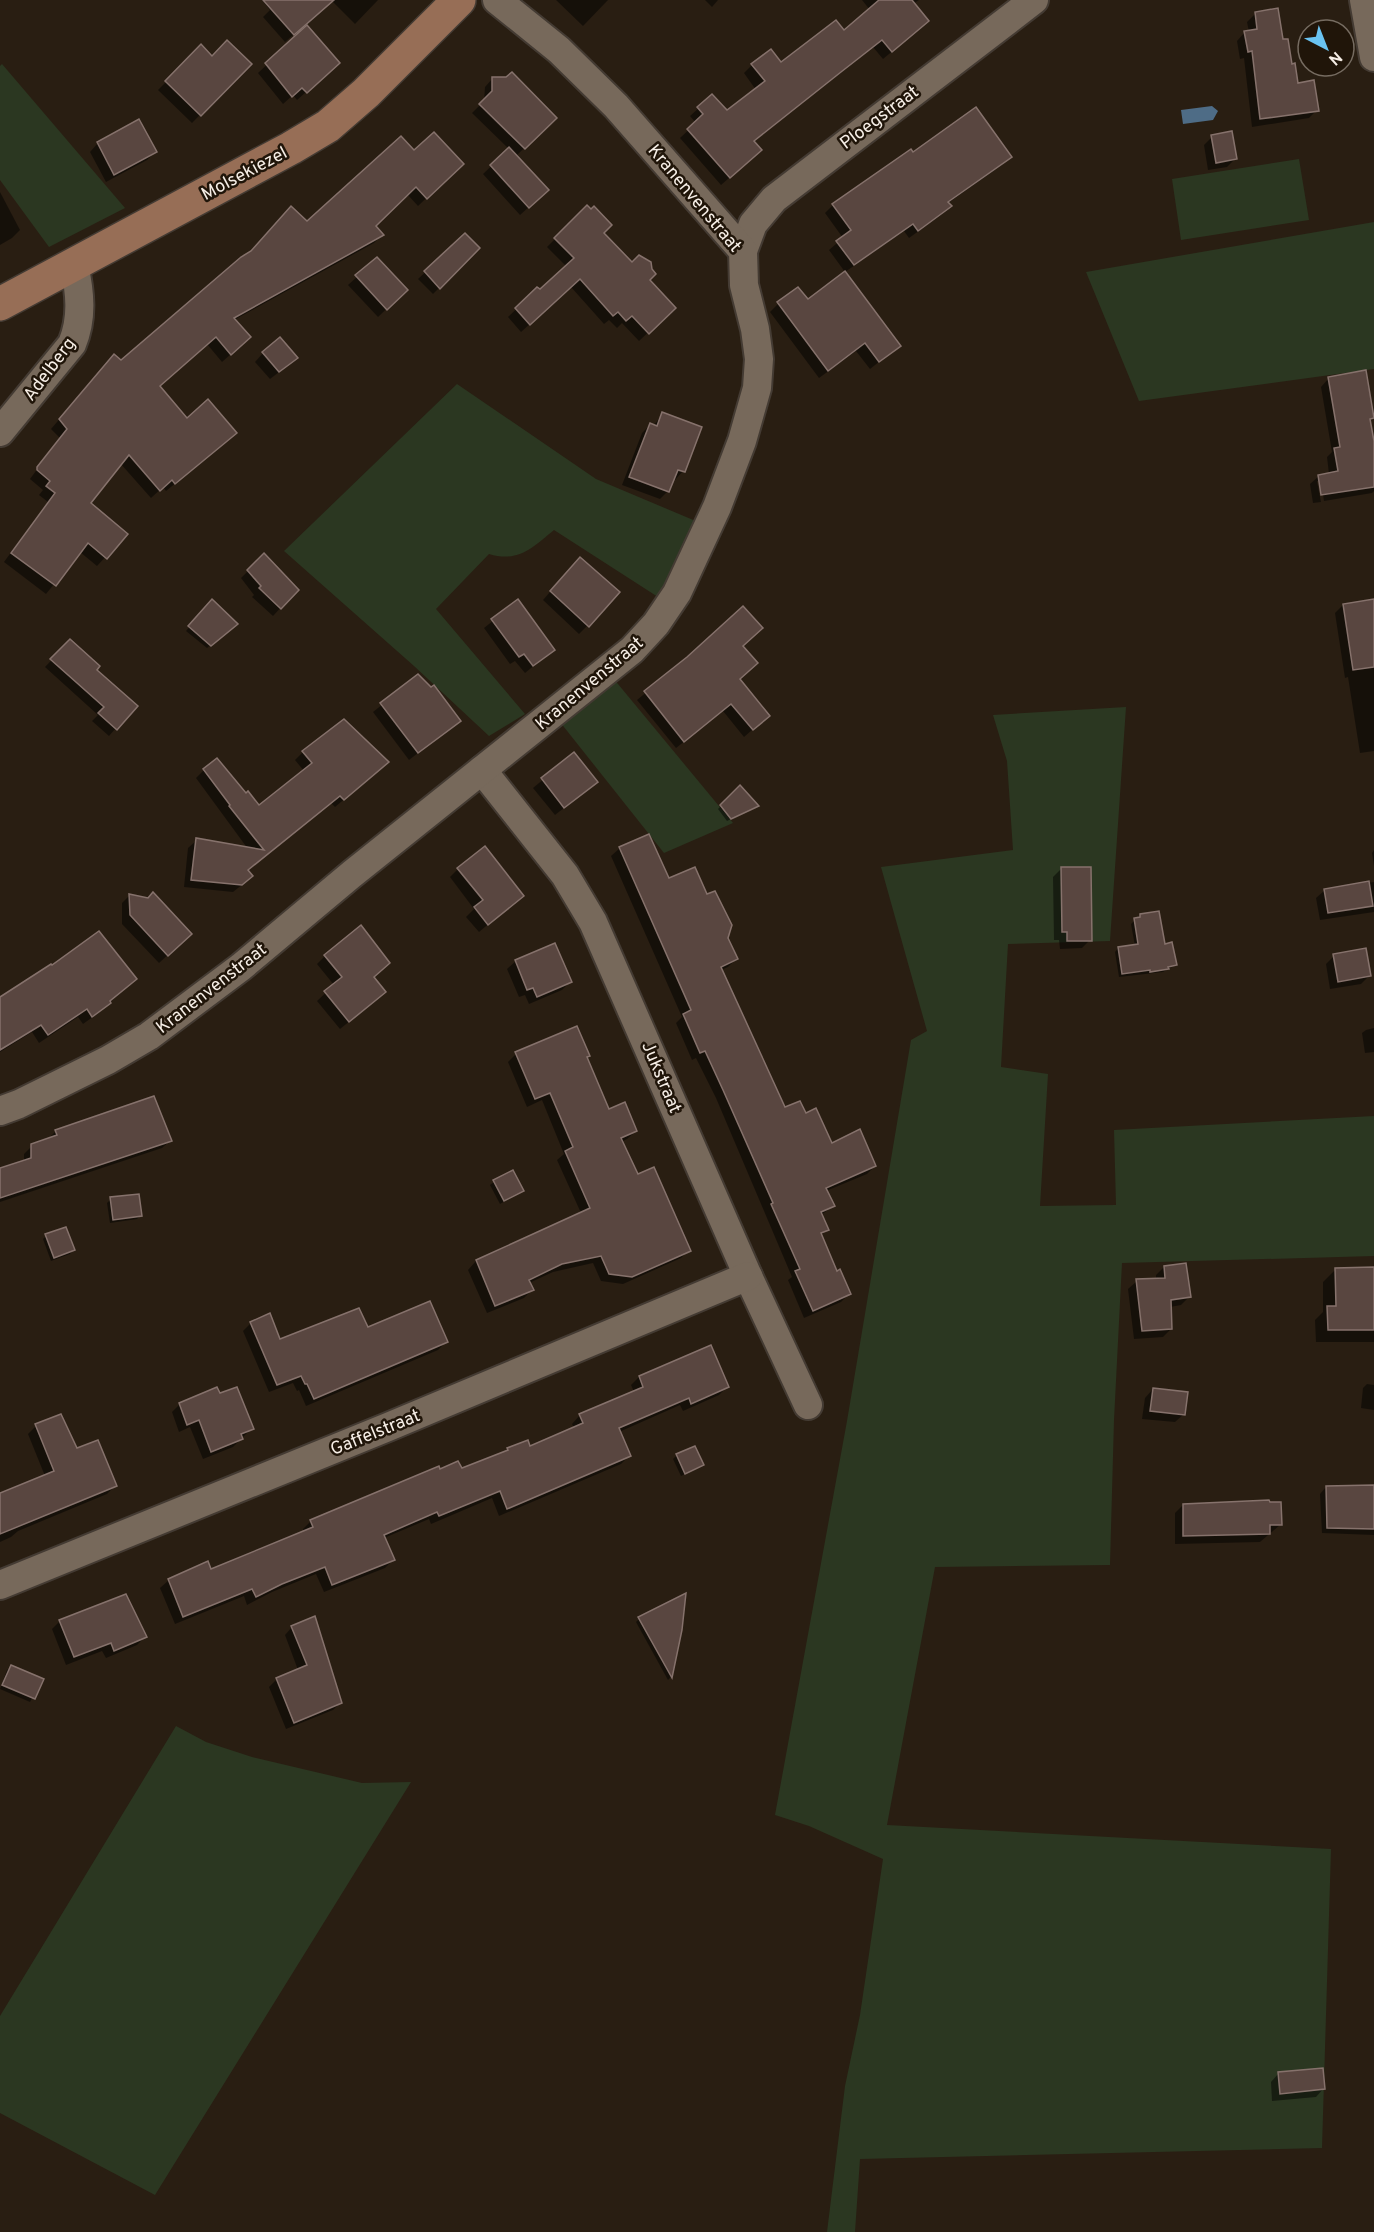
<svg xmlns="http://www.w3.org/2000/svg" width="1374" height="2232" font-family="Overpass,sans-serif">
	<rect width="100%" height="100%" fill="#291e12"/>
	<g fill="#2b3721">
		<path d="M2,64L125,208L49,247L0,180V66Z"/>
		<path d="M1299,159L1309,220L1181,240L1172,179Z"/>
		<path d="M1374,222V369L1139,401L1086,272Z"/>
		<path d="M457,384L596,479L698,522L685,551L658,597L554,530C533,547 519,563 489,554L436,609L525,714L489,736L414,666L284,551Z"/>
		<path d="M613,678L733,823L664,853L560,722Z"/>
		<path d="M1126,707L1110,941L1008,944L1001,1067L1048,1074L1040,1206L1116,1205L1114,1130L1374,1116V1256L1122,1263L1114,1420L1110,1565L935,1567L887,1825L1331,1849L1322,2148L860,2159L855,2232H827L845,2086L860,2015L883,1859L809,1826L775,1815L847,1421L911,1040L927,1031L881,867L1013,850L1007,761L993,715Z"/>
		<path d="M176,1726L206,1742L252,1757L362,1783L411,1782L155,2195L0,2113V2016Z"/>
	</g>
	<path fill="#4e6c86" d="M1212,106L1218,111L1213,120L1183,124L1181,110Z"/>
	<g fill="#0007">
		<path d="M262,0H378L355,24L332,1L285,42L263,17L270,10Z"/>
		<path d="M556,0H608L583,26Z"/>
		<path d="M705,0H718L712,7Z"/>
		<path d="M862,0H919L913,4L919,29L883,59L873,47L753,142L752,158L721,185L680,138L696,123L690,116L712,96L727,112L756,90L744,73L752,65L781,64L843,32L870,10Z"/>
		<path d="M1256,13L1281,41L1297,85L1317,110L1309,118L1252,127L1244,58L1240,59L1237,41L1245,32H1249L1247,22Z"/>
		<path d="M307,27L330,71L297,100L293,95L283,104L258,73Z"/>
		<path d="M201,47L212,57L250,64L192,123L158,90Z"/>
		<path d="M493,78L555,118L516,156L539,198L520,215L483,174L509,149L472,113L484,101L485,87Z"/>
		<path d="M1212,137L1236,158L1227,167L1208,170L1204,145Z"/>
		<path d="M98,143L155,152L147,160L106,182L90,152Z"/>
		<path d="M414,152L462,164L418,206L407,194L374,226L382,235L374,243L234,320L240,346L222,362L207,344L158,387L187,420L235,433L227,441L166,491L163,487L151,498L120,463L89,504L126,535L97,566L80,552L46,594L4,562L48,502L39,495L43,490L30,479L60,438L51,429L106,365L121,362L307,223Z"/>
		<path d="M1010,157L1002,165L948,203L950,206L941,215L909,238L904,231L845,272L829,250L843,238L825,213L833,205Z"/>
		<path d="M0,192L20,230L12,238L0,245Z"/>
		<path d="M587,207L602,233L674,308L639,341L622,323L617,328L609,320L604,324L571,287L521,332L508,317L537,289L540,291L567,267L547,247Z"/>
		<path d="M465,235L462,265L433,294L418,279Z"/>
		<path d="M377,259L398,298L378,317L348,285Z"/>
		<path d="M808,301L899,346L870,369L856,351L819,378L770,312L778,304Z"/>
		<path d="M263,353L287,366L270,379L255,362Z"/>
		<path d="M1329,378L1372,417L1369,421L1374,450V491L1372,493L1324,501L1321,481H1317L1321,502L1313,503L1310,484L1319,476L1329,474L1327,457L1332,452L1321,387Z"/>
		<path d="M663,414L683,471L675,480L673,479L668,491L660,499L622,485L642,433L650,425L653,426Z"/>
		<path d="M264,555L297,590L273,616L252,597L254,595L241,578Z"/>
		<path d="M572,567L588,625L579,634L543,600Z"/>
		<path d="M1374,600V751L1360,753L1348,677L1345,678L1335,613L1343,605Z"/>
		<path d="M518,601L553,650L525,673L515,661L510,664L484,628Z"/>
		<path d="M208,605L232,628L207,648L186,631Z"/>
		<path d="M70,641L95,670L135,706L109,736L92,721L98,715L45,667Z"/>
		<path d="M742,646L738,679L760,723L744,737L723,711L676,748L637,700L688,658Z"/>
		<path d="M418,676L459,721L409,760L373,712Z"/>
		<path d="M303,752L379,770L335,807L331,803L247,871L243,884L233,892L184,887L188,848L197,840L248,849L196,778L204,770L245,795L259,808L304,771L295,760Z"/>
		<path d="M574,754L587,790L555,815L533,788Z"/>
		<path d="M740,787L757,806L727,821L718,809Z"/>
		<path d="M648,836L669,880L726,938L736,959L728,967L721,970L784,1109L805,1115L832,1145L875,1166L867,1174L826,1191L833,1206L821,1215L827,1229L820,1236L836,1273L849,1294L841,1302L804,1318L788,1280L792,1277L716,1098L696,1058L692,1060L676,1023L682,1017L611,856L620,848Z"/>
		<path d="M1374,850V866L1372,853Z"/>
		<path d="M458,869L522,896L479,932L466,917L474,909L450,877Z"/>
		<path d="M1061,869L1090,940L1082,948L1060,949L1059,940H1054L1053,877Z"/>
		<path d="M1374,882V912L1320,920L1316,898L1325,890Z"/>
		<path d="M130,895L182,942L159,963L122,924V903Z"/>
		<path d="M1140,915L1175,965L1163,972L1119,977L1115,952L1118,948L1135,946L1131,924Z"/>
		<path d="M325,956L373,977L376,1000L340,1029L317,1001L334,985L317,964Z"/>
		<path d="M1334,956L1369,976L1361,984L1330,989L1326,964Z"/>
		<path d="M516,961L570,982L562,990L529,1004L525,995L519,997L507,969Z"/>
		<path d="M126,987L101,1011L83,1024L78,1017L39,1043L32,1032L0,1052V999Z"/>
		<path d="M1374,1028V1052L1365,1053L1362,1033L1366,1030Z"/>
		<path d="M516,1054L586,1058L609,1111L636,1131L627,1139L621,1142L637,1176L689,1250L681,1258L623,1284L601,1281L593,1263L553,1272L529,1283L532,1290L524,1298L487,1313L468,1270L476,1261L581,1213L557,1160L564,1154L542,1100L527,1107L508,1062Z"/>
		<path d="M56,1131L170,1141L162,1148L0,1202V1170L24,1162V1154L32,1146L48,1139Z"/>
		<path d="M494,1182L522,1191L500,1204L490,1185Z"/>
		<path d="M111,1199L141,1215L137,1219L110,1223L107,1203Z"/>
		<path d="M46,1236L73,1250L70,1254L51,1261L43,1239Z"/>
		<path d="M1164,1267L1189,1297L1181,1305L1170,1307L1171,1329L1163,1337L1134,1339L1128,1289L1137,1281L1156,1280V1275Z"/>
		<path d="M1374,1268V1342H1316L1315,1320L1323,1312V1282L1335,1270Z"/>
		<path d="M251,1323L279,1340L367,1329L446,1342L438,1350L306,1406L299,1390L297,1391L293,1383L269,1392L243,1331Z"/>
		<path d="M710,1347L727,1387L719,1395L683,1411L680,1405L619,1432L629,1456L621,1464L499,1516L492,1498L431,1524L429,1519L384,1538L393,1560L385,1568L324,1592L316,1574L272,1592L247,1605L244,1596L175,1624L160,1588L169,1580L210,1571L304,1532L303,1529L311,1521L439,1471L461,1470L504,1454L508,1449L530,1448L574,1428L572,1424L580,1415L634,1392L631,1385L639,1377Z"/>
		<path d="M1367,1384L1374,1385V1410L1361,1408L1363,1388Z"/>
		<path d="M1153,1389L1184,1414L1175,1422L1142,1419L1145,1398Z"/>
		<path d="M180,1404L252,1428L233,1447L203,1459L190,1427L179,1432L172,1412Z"/>
		<path d="M36,1426L77,1450L115,1486L107,1494L18,1531L11,1537L0,1542V1494L45,1476L28,1434Z"/>
		<path d="M677,1455L702,1465L681,1476L673,1459Z"/>
		<path d="M1326,1487H1374V1535L1322,1533L1320,1494Z"/>
		<path d="M1183,1505L1280,1525L1260,1542L1175,1544V1513Z"/>
		<path d="M639,1619L680,1629L671,1677L668,1680L636,1622Z"/>
		<path d="M60,1621L145,1637L137,1645L106,1658L102,1651L66,1665L52,1629Z"/>
		<path d="M292,1627L340,1703L333,1710L286,1729L269,1687L277,1679L298,1670L285,1635Z"/>
		<path d="M11,1667L42,1680L30,1702L0,1689L7,1670Z"/>
		<path d="M1279,2073L1324,2088L1316,2097L1272,2101L1271,2082Z"/>
	</g>
	<g fill="#594640" stroke="#86726c" stroke-width="1.5">
		<path d="M263,0H334L294,35Z"/>
		<path d="M879,0H912L929,21L892,52L882,40L841,72L754,141L762,150L730,178L687,129L703,114L697,107L712,94L727,110L765,81L751,64L771,49L781,62L836,20L844,30Z"/>
		<path d="M1278,8L1283,39H1288L1292,64L1295,63L1298,83L1314,80L1319,111L1260,119L1252,51L1248,52L1244,31L1257,29L1255,12Z"/>
		<path d="M307,25L340,63L307,93L302,88L292,97L265,63Z"/>
		<path d="M227,40L252,64L201,116L165,81L201,44L212,56Z"/>
		<path d="M512,72L557,118L525,149L479,104L492,91V77H506Z"/>
		<path d="M976,107L1012,157L948,202L952,206L918,231L913,224L854,265L836,241L851,230L832,204L911,149L913,152Z"/>
		<path d="M139,119L157,152L114,175L97,142Z"/>
		<path d="M1232,131L1237,159L1216,163L1211,135Z"/>
		<path d="M434,132L464,164L427,199L416,187L376,226L384,235L234,318L251,337L231,355L216,337L160,386L187,418L208,399L237,433L175,484L172,480L160,491L129,455L91,503L128,534L107,559L88,543L56,586L11,553L55,493L46,486L50,481L37,470V467L67,429L59,419L114,354L121,360L241,257L251,251L291,206L307,221L401,136L414,150Z"/>
		<path d="M509,147L549,190L529,208L490,165Z"/>
		<path d="M587,205L591,209L594,206L612,225L604,233L632,262L639,255L651,262L652,269L656,274L650,280L676,308L649,334L632,316L626,321L618,312L613,316L580,279L530,325L515,308L537,287L540,289L574,258L554,238Z"/>
		<path d="M465,233L480,248L440,289L424,271Z"/>
		<path d="M377,257L408,290L387,310L355,275Z"/>
		<path d="M845,271L901,346L879,362L865,343L828,371L777,302L798,287L808,299Z"/>
		<path d="M280,337L298,358L279,372L262,352Z"/>
		<path d="M1366,370L1374,418L1370,419L1374,441V487L1321,495L1318,475L1338,471L1334,448L1340,447L1328,377Z"/>
		<path d="M662,412L702,427L685,472L678,470L669,492L629,477L650,423L657,426Z"/>
		<path d="M264,553L299,590L281,609L259,588L261,586L247,570Z"/>
		<path d="M580,557L620,592L589,627L550,591Z"/>
		<path d="M212,599L238,624L211,646L188,626Z"/>
		<path d="M518,599L555,650L533,666L524,654L519,657L491,619Z"/>
		<path d="M1374,599V667L1353,670L1343,604Z"/>
		<path d="M743,606L763,628L743,646L758,663L740,679L770,716L753,730L731,704L684,742L644,691L687,657Z"/>
		<path d="M70,639L100,666L97,670L138,706L117,730L98,713L104,707L50,659Z"/>
		<path d="M418,674L431,687L434,685L461,721L418,753L380,703Z"/>
		<path d="M344,719L389,762L344,800L340,796L248,870L253,876L242,885L191,880L196,838L264,850L229,806L230,805L203,769L217,758L246,793L248,791L259,805L312,763L302,751Z"/>
		<path d="M574,752L598,782L564,808L541,778Z"/>
		<path d="M740,785L759,806L731,819L720,805Z"/>
		<path d="M649,834L669,878L695,867L707,894L715,891L732,925L728,938L738,959L721,967L785,1107L800,1101L806,1113L816,1108L832,1143L860,1129L876,1166L826,1188L835,1206L821,1212L829,1230L821,1233L837,1271L840,1269L851,1294L813,1311L795,1271L800,1269L771,1204L773,1203L723,1090L705,1051L700,1053L683,1014L691,1010L619,847Z"/>
		<path d="M485,846L524,896L488,925L474,907L483,900L457,868Z"/>
		<path d="M1061,867H1091L1092,941H1067V932H1062Z"/>
		<path d="M1369,881L1373,906L1328,913L1324,889Z"/>
		<path d="M153,892L192,934L168,956L130,915L129,894L148,898Z"/>
		<path d="M1159,911L1165,944L1172,942L1177,965L1168,967L1169,969L1150,972V970L1122,974L1118,947L1138,944L1134,918L1140,917V914Z"/>
		<path d="M361,925L390,963L374,977L386,992L349,1022L324,991L342,977L324,955Z"/>
		<path d="M99,931L137,979L110,1001L111,1003L92,1017L87,1009L48,1035L41,1025L0,1050V997L51,964L52,965Z"/>
		<path d="M555,943L572,982L537,997L533,988L527,990L515,960Z"/>
		<path d="M1366,948L1371,976L1338,982L1333,954Z"/>
		<path d="M577,1026L590,1056L587,1057L609,1109L625,1102L637,1131L621,1138L638,1174L654,1167L691,1251L632,1277L609,1274L601,1256L562,1264L529,1280L534,1290L495,1306L476,1260L590,1208L565,1151L573,1147L550,1093L535,1099L515,1052Z"/>
		<path d="M154,1096L172,1141L0,1198V1168L31,1158V1144L57,1135L55,1130Z"/>
		<path d="M513,1170L524,1191L504,1201L493,1180Z"/>
		<path d="M139,1194L142,1216L113,1220L110,1197Z"/>
		<path d="M66,1227L75,1250L54,1258L45,1234Z"/>
		<path d="M1186,1263L1191,1297L1171,1300L1172,1329L1142,1331L1136,1279L1165,1278L1164,1266Z"/>
		<path d="M1374,1267V1330H1328L1327,1306H1336L1335,1268Z"/>
		<path d="M430,1301L448,1342L314,1399L307,1384H305L301,1376L277,1385L250,1322L270,1313L280,1339L359,1308L368,1327Z"/>
		<path d="M711,1345L729,1387L691,1404L689,1398L619,1428L631,1456L507,1509L500,1491L439,1516L437,1512L384,1535L395,1560L332,1585L325,1567L282,1584L256,1597L252,1589L183,1617L168,1579L208,1561L211,1569L313,1527L310,1520L439,1466L440,1469L458,1461L462,1468L508,1450L507,1448L528,1440L530,1446L583,1423L579,1414L643,1387L639,1376Z"/>
		<path d="M217,1387L220,1393L237,1387L254,1429L241,1434L243,1439L211,1452L199,1420L187,1425L179,1403Z"/>
		<path d="M1153,1388L1188,1392L1185,1415L1150,1411Z"/>
		<path d="M61,1414L77,1448L98,1440L117,1486L0,1534V1493L54,1471L35,1424Z"/>
		<path d="M695,1446L704,1465L685,1474L676,1454Z"/>
		<path d="M1374,1485V1529L1327,1528L1326,1486Z"/>
		<path d="M1269,1500L1270,1502H1281L1282,1525H1270V1534L1183,1536V1504Z"/>
		<path d="M686,1593L682,1630L672,1678L638,1617Z"/>
		<path d="M126,1594L147,1637L114,1651L111,1643L74,1657L59,1620Z"/>
		<path d="M315,1616L342,1703L294,1723L276,1678L307,1665L291,1626Z"/>
		<path d="M11,1665L44,1679L35,1699L2,1685Z"/>
		<path d="M1323,2068L1325,2089L1280,2094L1278,2072Z"/>
	</g>
	<g fill="none" stroke-linecap="round" stroke-linejoin="round">
		<defs>
			<g id="minor">
				<path d="M1364,0L1374,57"/>
				<path d="M743,251L753,224L774,199L1034,0"/>
				<path d="M0,432L72,344C83,318 80,292 74,264"/>
				<path d="M482,770L565,875L593,922L748,1276L808,1405"/>
				<path d="M0,1111L19,1104L108,1060L149,1036L241,967L352,874L632,650L656,624L677,593L717,507L742,441L757,388L759,359L755,329L744,285L743,251L616,106L559,50L497,0"/>
				<path d="M0,1585L388,1427L748,1276"/>
			</g>
			<path id="secondary" d="M0,304L291,148L328,126L366,93L459,0"/>
		</defs>
		<use href="#minor" stroke="#443b33" stroke-width="32"/>
		<use href="#secondary" stroke="#443b33" stroke-width="36"/>
		<use href="#minor" stroke="#77695b" stroke-width="28"/>
		<use href="#secondary" stroke="#976e56" stroke-width="33"/>
	</g>
	<g text-anchor="middle" stroke-width="5" stroke-linejoin="round" paint-order="stroke">
		<g font-size="18" fill="#f6eee6" stroke="#201509">
			<text transform="translate(879 117) rotate(-37)" y="6">Ploegstraat</text>
			<text transform="translate(244 173) rotate(-28)" y="6">Molsekiezel</text>
			<text transform="translate(695 198) rotate(50)" y="6">Kranenvenstraat</text>
			<text transform="translate(49 369) rotate(-53)" y="6">Adelberg</text>
			<text transform="translate(589 683) rotate(-40)" y="6">Kranenvenstraat</text>
			<text transform="translate(211 988) rotate(-38)" y="6">Kranenvenstraat</text>
			<text transform="translate(662 1077) rotate(67)" y="6">Jukstraat</text>
			<text transform="translate(375 1432) rotate(-22)" y="6">Gaffelstraat</text>
		</g>
	</g>
	<g transform="translate(1326 48) rotate(138)"><circle r="28" fill="#201509" stroke="#766c61" stroke-width="1.5"/>
	<path d="M0-4.5L10 22L0 15L-10 22Z" fill="#6ac3f1"/>
	<text y="-9" font-size="16" font-weight="bold" text-anchor="middle" fill="#f6eee6">N</text>
	</g>
</svg>
